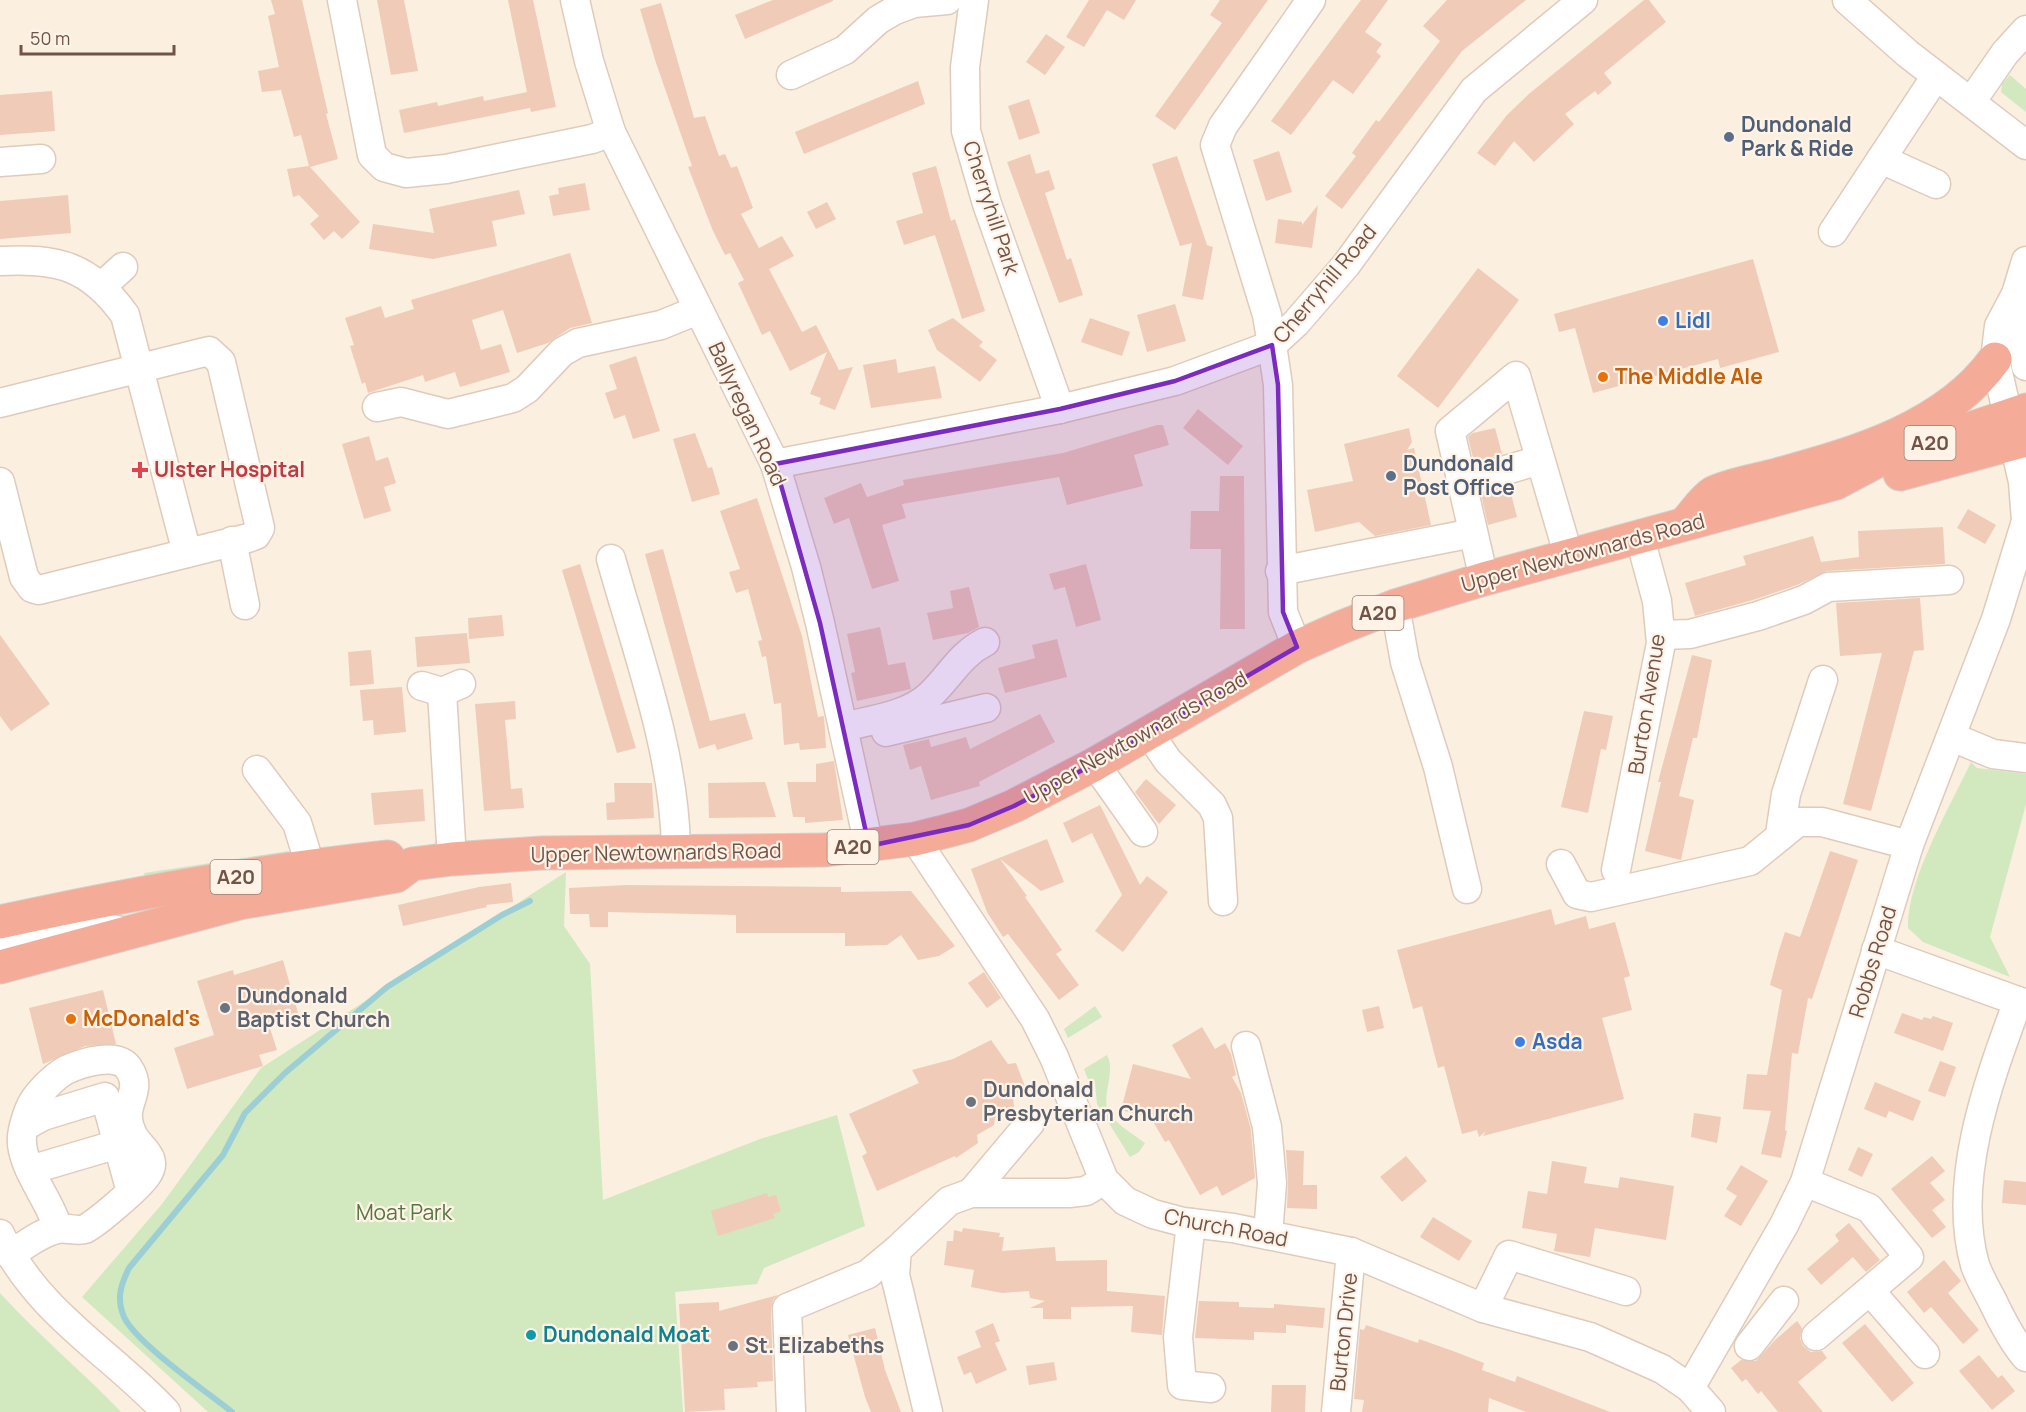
<svg xmlns="http://www.w3.org/2000/svg" width="2026" height="1412" font-family="Manrope,sans-serif">
	<rect width="100%" height="100%" fill="#fbefe0"/>
	<g fill="#d2e8bf">
		<path d="M2010,75L2026,89V112L2001,92L2002,84Z"/>
		<path d="M1971,762L1977,768L2026,774V804L1990,937L2010,977L1923,942L1908,928C1907,879 1950,807 1971,762Z"/>
		<path d="M289,851L281,857L146,881L144,873Z"/>
		<path d="M566,872L564,926L590,964L603,1200L760,1139L837,1115L865,1226L764,1268L757,1284L675,1292L683,1412H208L82,1297L162,1204L261,1068Z"/>
		<path d="M1095,1006L1102,1017L1068,1038L1064,1029Z"/>
		<path d="M1107,1055C1117,1073 1098,1100 1111,1116C1119,1126 1134,1135 1145,1143L1139,1152L1130,1157L1097,1104L1095,1082H1089L1084,1069Z"/>
		<path d="M0,1293C38,1335 82,1371 121,1412H0Z"/>
	</g>
	<g fill="none" stroke-linecap="round" stroke-linejoin="round">
		<path stroke="#9ccfd5" stroke-width="6" d="M232,1412C207,1392 136,1343 124,1317C116,1299 121,1284 129,1268L223,1155L245,1113L285,1073L387,987L502,915L530,901"/>
	</g>
	<g fill="#f0cbb8">
		<path d="M271,0H302L328,113L326,114L338,159L310,167L360,222L342,239L334,231L324,240L310,224L319,216L299,195L293,197L287,169L309,166L301,135L294,137L281,90L262,92L258,71L279,67L268,16L275,14Z"/>
		<path d="M377,0H404L418,71L391,75Z"/>
		<path d="M508,0H533L556,107L531,112L530,108L404,133L399,110L437,102L438,106L483,96L484,101L527,92Z"/>
		<path d="M773,0H833V1L745,39L735,15Z"/>
		<path d="M1089,0H1136L1124,20L1107,10L1084,47L1066,37Z"/>
		<path d="M1220,0H1268L1175,130L1155,116L1222,23L1210,15Z"/>
		<path d="M1361,0H1388L1365,32L1382,44L1376,52L1381,56L1353,94L1333,80L1291,135L1271,121Z"/>
		<path d="M1447,0H1526L1462,51L1342,209L1325,196L1356,156L1352,153L1376,120L1379,122L1440,41L1423,26Z"/>
		<path d="M1644,0H1649L1666,22L1604,73L1612,83L1598,95L1595,91L1565,114L1574,124L1534,162L1514,141L1495,166L1477,153L1507,115L1530,93Z"/>
		<path d="M661,3L694,118L705,116L719,156L725,154L731,168L737,166L753,208L741,214L759,248L782,236L794,256L769,269L802,332L816,325L839,370L853,367L835,410L819,404L821,398L810,394L827,352L790,371L770,331L762,335L738,283L744,280L730,253L725,255L713,231L688,167L692,166L656,63L640,9Z"/>
		<path d="M1046,34L1065,47L1045,75L1026,62Z"/>
		<path d="M918,81L925,104L804,154L795,132Z"/>
		<path d="M52,91L55,131L0,135V95Z"/>
		<path d="M1029,99L1040,133L1019,140L1008,106Z"/>
		<path d="M1279,151L1292,192L1266,201L1253,160Z"/>
		<path d="M1030,154L1036,174L1049,170L1055,189L1045,193L1067,260L1071,258L1083,295L1059,303L1007,162Z"/>
		<path d="M1177,156L1207,245L1213,247L1203,300L1182,296L1192,243L1180,246L1152,164Z"/>
		<path d="M936,166L951,221L955,219L985,311L962,319L935,235L904,245L896,221L923,213L912,173Z"/>
		<path d="M585,183L590,210L553,216L549,196L559,194L558,188Z"/>
		<path d="M519,190L525,214L492,221L497,246L433,259L369,249L373,224L434,233L429,209Z"/>
		<path d="M68,195L71,233L0,239V201Z"/>
		<path d="M827,202L836,219L816,229L807,212Z"/>
		<path d="M1318,205L1312,248L1275,243L1278,219L1302,222V225Z"/>
		<path d="M570,253L592,323L570,328L548,343L517,353L503,310L472,320L481,350L501,344L510,372L460,387L455,372L425,382L423,375L368,393L365,382L362,384L350,346L354,345L345,318L381,306L385,318L414,309L411,300Z"/>
		<path d="M1753,259L1779,352L1720,368L1718,359L1593,393L1575,328L1559,332L1554,314Z"/>
		<path d="M1478,268L1519,300L1438,408L1397,376Z"/>
		<path d="M1175,304L1186,341L1147,352L1137,315Z"/>
		<path d="M953,318L983,342L979,346L997,360L980,382L937,350L928,330Z"/>
		<path d="M1090,318L1130,332L1122,356L1081,342Z"/>
		<path d="M636,356L660,431L633,439L625,415L614,419L605,393L617,389L609,365Z"/>
		<path d="M896,359L898,373L935,366L942,398L871,408L863,365Z"/>
		<path d="M1198,409L1243,446L1228,465L1183,428Z"/>
		<path d="M1157,425H1163L1169,445L1134,455L1143,486L1067,505L1059,477L902,504L906,518L882,525L899,581L872,589L849,518L834,524L824,498L861,483L867,497L904,485L903,480L1063,453Z"/>
		<path d="M1409,428L1412,442L1407,450L1414,448L1431,525L1375,536L1359,522L1315,532L1307,490L1353,481L1344,444Z"/>
		<path d="M1495,428L1502,454L1474,462L1468,437L1473,433Z"/>
		<path d="M695,433L708,468L712,467L720,494L692,502L673,439Z"/>
		<path d="M369,436L376,461L388,457L396,483L384,487L391,511L364,519L342,444Z"/>
		<path d="M1220,476H1244L1245,629H1220L1221,549H1190L1191,511H1219Z"/>
		<path d="M1509,486L1517,517L1488,525L1481,494Z"/>
		<path d="M757,498L802,636L818,717L824,716L826,748L800,750L799,743L784,745L781,703L774,704L766,656L762,657L758,641L762,640L748,589L736,593L729,572L740,569L720,511Z"/>
		<path d="M1968,509L1996,525L1985,544L1957,528Z"/>
		<path d="M1943,527L1945,564L1827,571L1797,585L1753,600L1695,616L1685,583L1746,565L1743,556L1813,536L1821,562L1859,557L1858,531Z"/>
		<path d="M663,549L710,721L745,713L753,739L717,750L715,744L699,749L645,554Z"/>
		<path d="M580,564L636,748L617,753L562,570Z"/>
		<path d="M1086,564L1101,620L1076,627L1065,587L1054,590L1049,574Z"/>
		<path d="M969,587L979,627L968,633L933,640L927,613L953,608L950,591Z"/>
		<path d="M1920,598L1924,650L1914,651L1871,811L1843,804L1882,653L1840,656L1836,603Z"/>
		<path d="M502,615L504,636L469,639L468,618Z"/>
		<path d="M880,627L888,665L905,662L911,689L857,701L851,673L855,672L847,634Z"/>
		<path d="M467,633L470,663L417,667L415,637Z"/>
		<path d="M0,635L50,704L11,731L0,716Z"/>
		<path d="M1057,639L1067,677L1005,693L998,668L1035,658L1032,645Z"/>
		<path d="M371,650L374,684L350,686L348,652Z"/>
		<path d="M1692,655L1712,660L1697,738H1693L1679,796L1694,800L1681,860L1645,851L1661,782H1658Z"/>
		<path d="M402,687L406,732L374,735L373,720L363,721L360,690Z"/>
		<path d="M515,701L516,719L505,720L509,764L511,789L522,788L524,808L484,811L475,704Z"/>
		<path d="M1584,711L1613,716L1606,750L1601,749L1588,813L1561,807Z"/>
		<path d="M1040,714L1055,742L979,782L980,786L931,800L921,766L910,770L903,745L929,739L931,747L966,737L970,749Z"/>
		<path d="M834,761L843,820L805,823V817H793L787,782H816V764Z"/>
		<path d="M1146,779L1176,805L1159,824L1135,792Z"/>
		<path d="M765,782L776,817L709,818L708,783Z"/>
		<path d="M614,783H652L654,818L607,820L606,803L615,802Z"/>
		<path d="M423,789L425,821L374,825L371,793Z"/>
		<path d="M1100,805L1140,885L1147,876L1168,892L1123,952L1095,931L1122,895L1092,833L1072,843L1063,823Z"/>
		<path d="M1047,839L1064,882L1041,891L1000,859L1027,896L1025,897L1062,950L1056,954L1079,985L1059,1000L1008,934L1003,937L987,912L971,869Z"/>
		<path d="M1830,851L1858,860L1812,999L1808,998L1798,1054L1792,1053L1785,1130L1787,1131L1781,1158L1761,1154L1771,1111L1743,1109L1747,1074L1767,1075L1782,990L1770,985L1779,950L1785,932L1800,937Z"/>
		<path d="M511,883L513,902L486,905L487,907L403,926L398,905L479,887Z"/>
		<path d="M627,885L841,887V892L911,891L955,946L939,956L918,960L901,935L887,945L845,946V933H736V915L608,912V927H590L589,914H570L569,888Z"/>
		<path d="M1551,909L1555,925L1586,916L1589,929L1615,922L1630,976L1624,978L1632,1010L1602,1018L1624,1099L1483,1136L1486,1131L1479,1137L1477,1130L1462,1134L1444,1066L1438,1068L1422,1006L1413,1009L1397,950Z"/>
		<path d="M283,960L298,1013L268,1022L277,1050L259,1055L263,1066L187,1089L174,1048L214,1035L197,981L233,970L234,975Z"/>
		<path d="M984,972L1001,998L987,1008L968,983Z"/>
		<path d="M103,990L116,1044L85,1046L43,1064L29,1008Z"/>
		<path d="M1379,1006L1384,1028L1367,1032L1362,1010Z"/>
		<path d="M1902,1013L1922,1020L1924,1017L1931,1019L1933,1016L1953,1023L1943,1051L1894,1033Z"/>
		<path d="M1202,1027L1215,1049L1225,1043L1231,1054L1236,1075L1232,1077L1241,1093L1251,1130L1255,1178L1222,1196L1217,1186L1200,1195L1169,1140L1165,1142L1151,1118L1121,1110L1133,1064L1191,1079L1172,1045Z"/>
		<path d="M991,1040L1008,1064L1016,1063L1026,1089L1013,1096L1014,1108L995,1118L994,1125L977,1135L978,1143L956,1158L955,1156L877,1191L862,1156L867,1153L849,1114L919,1083L912,1070L953,1059Z"/>
		<path d="M1940,1061L1956,1067L1945,1097L1928,1091Z"/>
		<path d="M1875,1082L1921,1101L1913,1121L1889,1111L1886,1118L1864,1109Z"/>
		<path d="M1694,1113L1721,1117L1717,1143L1691,1137Z"/>
		<path d="M1858,1147L1873,1154L1862,1177L1848,1170Z"/>
		<path d="M1286,1150L1304,1151L1303,1185H1317V1209L1287,1208L1288,1182Z"/>
		<path d="M1406,1156L1427,1181L1402,1202L1380,1177Z"/>
		<path d="M1932,1156L1945,1171L1930,1183L1945,1200L1932,1210L1946,1227L1932,1238L1891,1189Z"/>
		<path d="M1552,1161L1587,1167L1584,1183L1618,1188L1620,1177L1674,1186L1666,1240L1595,1228L1590,1257L1554,1251L1557,1234L1522,1228L1528,1191L1547,1194Z"/>
		<path d="M1741,1165L1768,1181L1741,1226L1724,1216L1737,1196L1726,1189Z"/>
		<path d="M2004,1180L2026,1182V1205L2002,1203Z"/>
		<path d="M767,1193L768,1197L776,1195L781,1211L773,1214L775,1218L718,1236L711,1211Z"/>
		<path d="M1433,1217L1472,1241L1459,1261L1420,1237Z"/>
		<path d="M1849,1223L1880,1260L1866,1272L1853,1257L1821,1285L1807,1269L1839,1241L1835,1235Z"/>
		<path d="M963,1228L1000,1233L999,1237H1004L1002,1251L1055,1247L1056,1261L1107,1260V1291L1165,1296L1162,1335L1131,1332L1133,1306L1071,1307V1319H1043V1308H1030L1045,1301L1030,1298L1029,1291L1002,1293L971,1287L974,1270L944,1265L947,1241H953L954,1230L962,1232Z"/>
		<path d="M1944,1260L1961,1281L1948,1293L1979,1330L1963,1344L1931,1307L1924,1313L1907,1292Z"/>
		<path d="M778,1295L773,1300L771,1309L773,1381L757,1382L758,1387L724,1389L725,1410L685,1412L679,1304L719,1302V1311Z"/>
		<path d="M1199,1301L1239,1302V1307L1274,1308V1304L1325,1308L1323,1328L1286,1325V1333L1254,1332V1340L1195,1338Z"/>
		<path d="M1797,1321L1802,1328L1800,1338L1803,1346L1811,1352L1822,1351L1827,1358L1798,1382L1823,1412H1778L1761,1391L1758,1394L1746,1379L1742,1382L1731,1368L1741,1360L1756,1361L1775,1340Z"/>
		<path d="M993,1323L1000,1341L995,1343L1007,1370L976,1384L971,1372L964,1375L957,1357L981,1347L975,1331Z"/>
		<path d="M1865,1324L1914,1383L1892,1402L1842,1343Z"/>
		<path d="M1366,1325L1418,1343L1419,1339L1453,1351L1484,1363L1482,1370L1515,1382L1517,1376L1610,1412H1526L1489,1398L1488,1412H1362L1364,1400L1354,1399L1360,1329L1364,1330Z"/>
		<path d="M875,1328L885,1370L901,1412H871L865,1397L848,1335Z"/>
		<path d="M1979,1355L1998,1378L2002,1375L2015,1391L1992,1410L1959,1371Z"/>
		<path d="M1054,1362L1057,1380L1029,1385L1026,1366Z"/>
		<path d="M1272,1385H1306L1305,1412H1271Z"/>
	</g>
	<g fill="none" stroke-linecap="round" stroke-linejoin="round">
		<defs>
			<g id="minor">
				<path d="M342,0L372,155L384,167L406,173L446,169L592,139L611,132"/>
				<path d="M575,0L589,61L611,132L775,464L806,567L820,623L869,846"/>
				<path d="M974,0L965,67L966,131L987,204L1060,409"/>
				<path d="M1847,0L1908,54L2026,145"/>
				<path d="M791,75L845,50L878,20L895,10L914,3L947,0"/>
				<path d="M1971,102L2005,53L2026,30"/>
				<path d="M1881,159L1936,184"/>
				<path d="M0,162L41,159"/>
				<path d="M1833,232L1936,76"/>
				<path d="M0,261C58,258 90,266 125,315L187,553"/>
				<path d="M101,287L123,267"/>
				<path d="M2016,294L2026,366"/>
				<path d="M0,403L209,351L221,362L260,528L256,535L248,538L39,590L32,588L24,577L0,482"/>
				<path d="M377,407L401,402L448,414L513,398L527,389L562,352L578,343L661,325L698,310"/>
				<path d="M775,464L1060,409L1175,381L1272,345L1296,323L1346,265L1474,90L1583,0"/>
				<path d="M1461,483L1540,460"/>
				<path d="M2026,521L2023,482L1995,359L1999,326L2016,294L2026,261"/>
				<path d="M232,541L245,605"/>
				<path d="M611,559C637,652 675,754 676,850"/>
				<path d="M1280,571L1473,533"/>
				<path d="M1484,579L1450,431L1516,376L1569,557"/>
				<path d="M1395,606L1405,662L1438,767L1467,889"/>
				<path d="M1662,635L1690,634L1758,616L1804,600L1828,587L1949,580"/>
				<path d="M1297,647L1283,612L1278,385L1272,345L1267,315L1215,145L1223,126L1311,0"/>
				<path d="M422,686L442,692L461,684"/>
				<path d="M442,692L452,859"/>
				<path d="M843,727C871,720 907,716 929,696C950,677 959,655 985,642"/>
				<path d="M886,732L986,708"/>
				<path d="M1149,733L1168,761L1212,805L1218,818L1223,901"/>
				<path d="M1952,737L1993,754L2026,758"/>
				<path d="M1095,764L1143,832"/>
				<path d="M257,770L297,823L310,865"/>
				<path d="M1780,834L1786,794L1823,680"/>
				<path d="M915,839L1035,1019L1054,1057L1104,1180L1125,1201L1153,1214L1183,1222L1233,1228L1351,1252L1483,1308L1590,1337L1662,1369L1690,1388L1711,1412"/>
				<path d="M1561,864L1577,894L1591,897L1750,861L1798,822H1822L1909,845"/>
				<path d="M1616,870L1661,643L1657,601L1640,538"/>
				<path d="M0,946L93,925L125,932"/>
				<path d="M1876,950L2026,1004"/>
				<path d="M2018,1001C1989,1080 1951,1180 1975,1265C1979,1277 1987,1290 1993,1302C2002,1321 2012,1341 2026,1357"/>
				<path d="M1246,1046L1267,1127L1272,1183L1268,1235"/>
				<path d="M25,1126L43,1116L105,1097L131,1192"/>
				<path d="M30,1170L118,1144"/>
				<path d="M1805,1182L1869,1208L1909,1257L1816,1336"/>
				<path d="M971,1193L1030,1123"/>
				<path d="M1191,1223L1178,1337L1182,1385L1211,1388"/>
				<path d="M0,1234C37,1313 110,1352 166,1412"/>
				<path d="M10,1255C24,1246 41,1232 58,1229C66,1227 77,1232 85,1229C98,1222 138,1188 147,1175C160,1156 138,1148 132,1133C118,1104 145,1093 129,1069C118,1051 81,1063 66,1070C55,1076 40,1091 33,1102C28,1110 23,1127 22,1136C19,1166 52,1202 58,1229"/>
				<path d="M1870,1291L1925,1354"/>
				<path d="M1483,1308L1509,1255L1626,1291"/>
				<path d="M1749,1346L1784,1301"/>
				<path d="M1690,1388L1784,1225L1805,1182L1909,845L1996,619L2026,521"/>
				<path d="M791,1412L787,1308L868,1274L897,1250"/>
				<path d="M928,1412L895,1275L897,1250L949,1201L971,1193H1069L1086,1191L1104,1180"/>
				<path d="M1336,1412L1351,1252"/>
			</g>
			<g id="highway">
				<path d="M1900,474L2026,440"/>
				<path d="M1685,523C1694,514 1703,499 1713,493C1727,485 1764,479 1780,474C1857,453 1946,427 1995,359"/>
				<path d="M0,922C128,894 257,871 388,857"/>
				<path d="M0,967L239,903L396,876L412,864L452,859L542,853L825,850L915,839L943,832L969,825L1014,806L1095,764L1297,647L1342,627L1395,606L1484,579L1836,483L1883,458L2026,410"/>
			</g>
		</defs>
		<use href="#minor" stroke="#dfcbbc" stroke-width="31"/>
		<use href="#highway" stroke="#d7cfcc" stroke-width="35"/>
		<use href="#minor" stroke="#fff" stroke-width="28"/>
		<use href="#highway" stroke="#f4ab98" stroke-width="33"/>
	</g>
	<path fill="#7b2cbf" fill-opacity="0.2" stroke="#7b2cbf" stroke-width="4.5" stroke-linejoin="round" d="M1272,345L1278,385L1283,612L1297,647L1113,754L1014,806L969,825L869,846L820,623L775,464L1060,409L1175,381Z"/>
	<g fill="#5c6f8a" stroke="#fef3e6" stroke-width="2">
		<circle cx="1729" cy="137" r="6"/>
		<circle cx="1391" cy="476" r="6"/>
	</g>
	<g fill="#3f7fe0" stroke="#fef3e6" stroke-width="2">
		<circle cx="1663" cy="321" r="6"/>
		<circle cx="1520" cy="1042" r="6"/>
	</g>
	<g fill="#e8710a" stroke="#fef3e6" stroke-width="2">
		<circle cx="1603" cy="377" r="6"/>
		<circle cx="71" cy="1019" r="6"/>
	</g>
	<path fill="#e0444e" stroke="#fef3e6" stroke-width="2" d="M137 461h6v6h6v6h-6v6h-6v-6h-6v-6h6z"/>
	<g fill="#6b7280" stroke="#fef3e6" stroke-width="2">
		<circle cx="225" cy="1008" r="6"/>
		<circle cx="971" cy="1102" r="6"/>
		<circle cx="733" cy="1346" r="6"/>
	</g>
	<circle fill="#0f9aa8" stroke="#fef3e6" stroke-width="2" cx="531" cy="1335" r="6"/>
	<g text-anchor="middle" stroke-width="4.5" stroke-linejoin="round" paint-order="stroke">
		<g fill="#fef3e6" stroke="#9b8477" stroke-width="1.5">
			<rect x="1904.5" y="426" width="51" height="34" rx="4.5"/>
			<rect x="1352.5" y="596" width="51" height="34" rx="4.5"/>
			<rect x="827.5" y="830" width="51" height="34" rx="4.5"/>
			<rect x="210.5" y="860" width="51" height="34" rx="4.5"/>
		</g>
		<g font-size="20" font-weight="bold" fill="#715448">
			<text x="1930" y="450">A20</text>
			<text x="1378" y="620">A20</text>
			<text x="853" y="854">A20</text>
			<text x="236" y="884">A20</text>
		</g>
		<g font-size="21" font-weight="bold" fill="#4e5e75" stroke="#fef3e6" text-anchor="start">
			<text x="1741" y="132">Dundonald<tspan x="1741" dy="24">Park &amp; Ride</tspan></text>
			<text x="1403" y="471">Dundonald<tspan x="1403" dy="24">Post Office</tspan></text>
		</g>
		<g font-size="21" fill="#715448" stroke="#fef3e6">
			<text transform="translate(991 208) rotate(72)" y="7">Cherryhill Park</text>
			<text transform="translate(1325 284) rotate(-50)" y="7">Cherryhill Road</text>
			<text transform="translate(747 414) rotate(65)" y="7">Ballyregan Road</text>
			<text transform="translate(1583 553) rotate(-15)" y="7">Upper Newtownards Road</text>
			<text transform="translate(1647 704) rotate(-81)" y="7">Burton Avenue</text>
			<text transform="translate(1136 738) rotate(-29)" y="7">Upper Newtownards Road</text>
			<text transform="translate(656 853) rotate(-1)" y="7">Upper Newtownards Road</text>
			<text transform="translate(1873 962) rotate(-73)" y="7">Robbs Road</text>
			<text transform="translate(1226 1228) rotate(11)" y="7">Church Road</text>
			<text transform="translate(1344 1332) rotate(-84)" y="7">Burton Drive</text>
		</g>
		<g font-size="21" font-weight="bold" fill="#366cbe" stroke="#fef3e6" text-anchor="start">
			<text x="1675" y="328">Lidl</text>
			<text x="1532" y="1049">Asda</text>
		</g>
		<g font-size="21" font-weight="bold" fill="#c56008" stroke="#fef3e6" text-anchor="start">
			<text x="1615" y="384">The Middle Ale</text>
			<text x="83" y="1026">McDonald's</text>
		</g>
		<g font-size="21" font-weight="bold" fill="#be3a42" stroke="#fef3e6" text-anchor="start">
			<text x="154" y="477">Ulster Hospital</text>
		</g>
		<g font-size="21" font-weight="bold" fill="#5b616d" stroke="#fef3e6" text-anchor="start">
			<text x="237" y="1003">Dundonald<tspan x="237" dy="24">Baptist Church</tspan></text>
			<text x="983" y="1097">Dundonald<tspan x="983" dy="24">Presbyterian Church</tspan></text>
			<text x="745" y="1353">St. Elizabeths</text>
		</g>
		<g font-size="21" fill="#547741" stroke="#fef3e6">
			<text x="404" y="1220">Moat Park</text>
		</g>
		<g font-size="21" font-weight="bold" fill="#0d838f" stroke="#fef3e6" text-anchor="start">
			<text x="543" y="1342">Dundonald Moat</text>
		</g>
	</g>
	<path d="M21 45v9h153v-9" fill="none" stroke="#715448" stroke-width="3"/>
	<text x="30" y="45" font-size="18" fill="#715448" stroke="#fef3e6" stroke-width="4.5" paint-order="stroke">50 m</text>
</svg>
